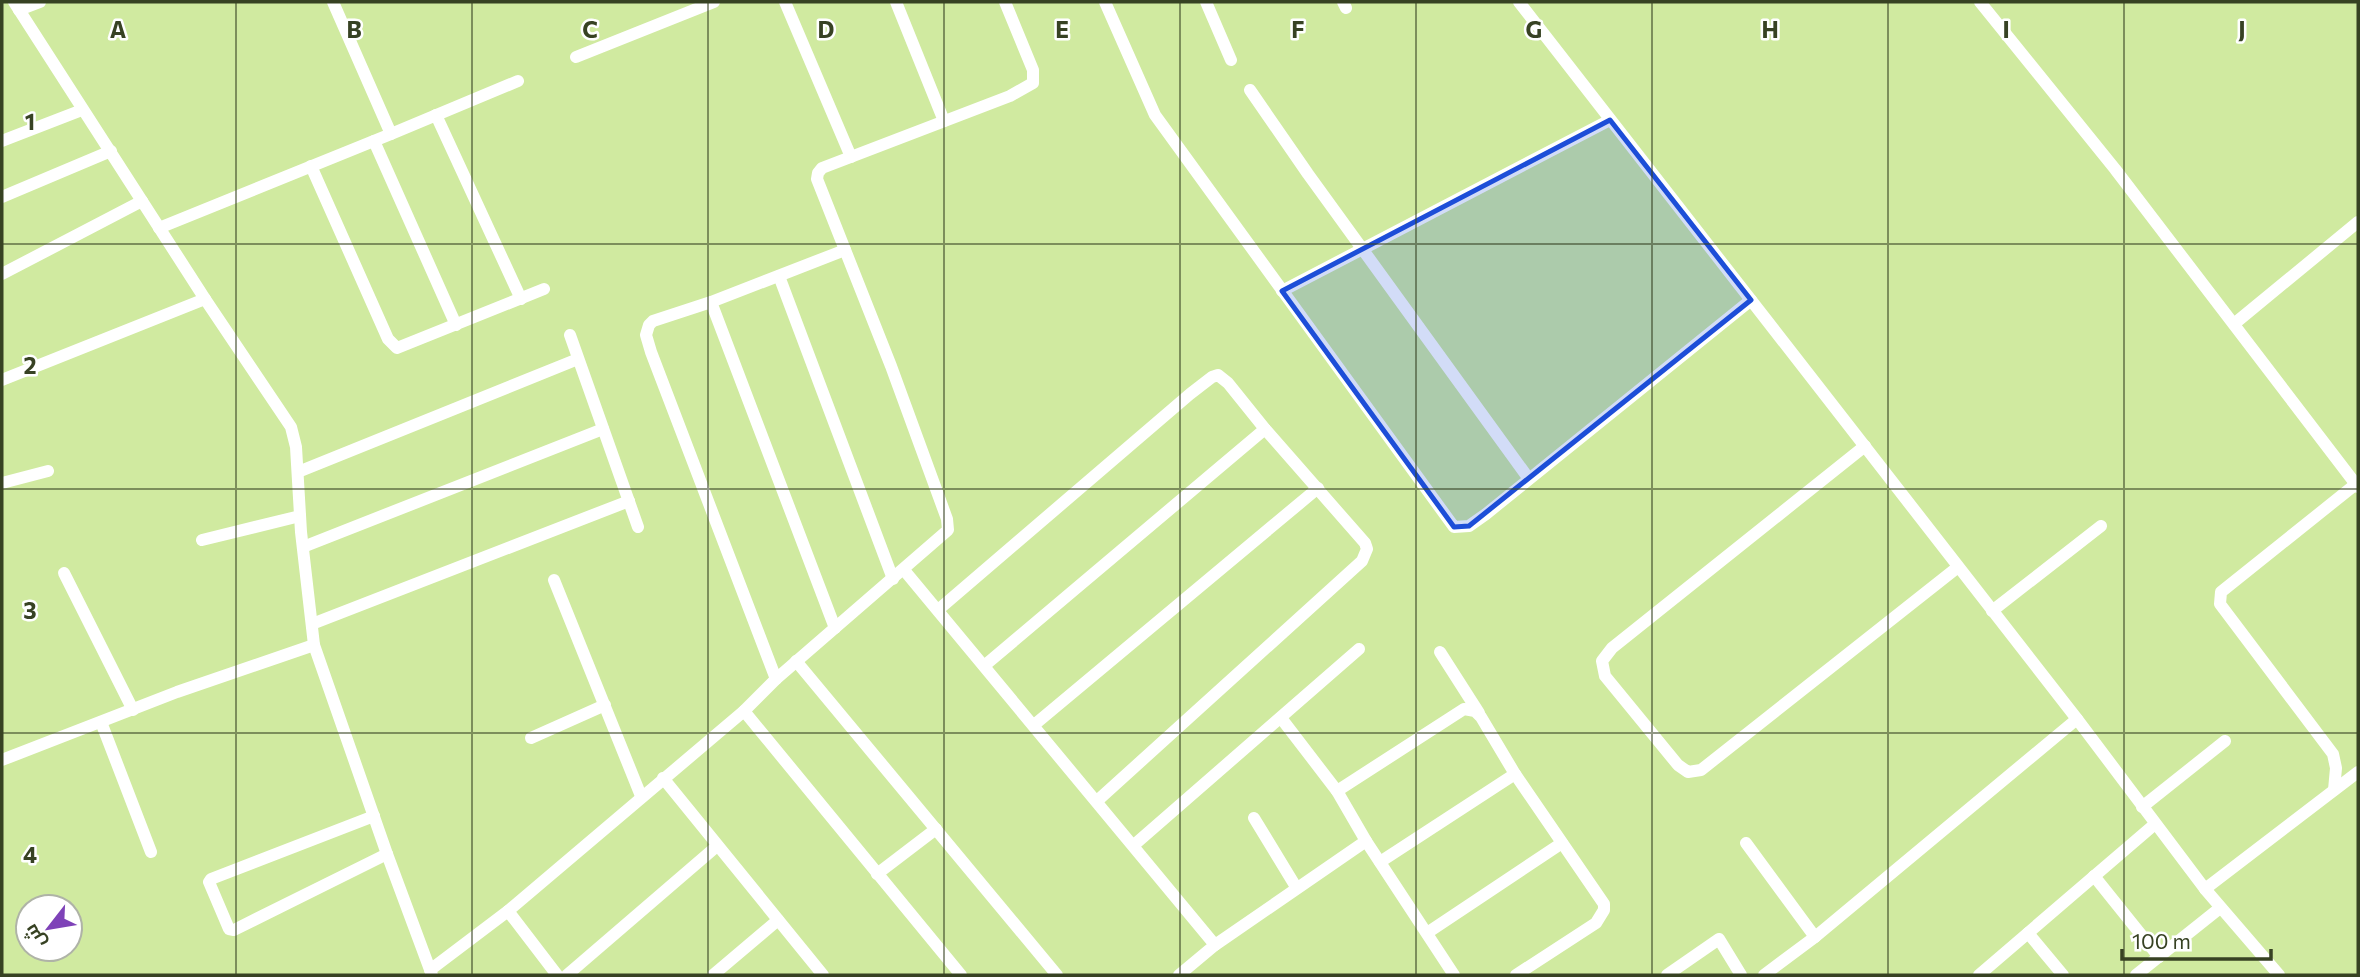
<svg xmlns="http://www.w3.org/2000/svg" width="2360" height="977" font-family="Commissioner,Cairo,sans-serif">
	<rect width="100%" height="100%" fill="#d0eaa0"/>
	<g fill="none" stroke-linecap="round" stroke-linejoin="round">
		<g stroke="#fff" stroke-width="12">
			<path d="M14,2L205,299L291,427L296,447L301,532L314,645L387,854L432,975"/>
			<path d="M785,2L851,157"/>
			<path d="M896,2L944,121"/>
			<path d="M1105,2L1155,115L1454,527L1469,526L1486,514L1751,300"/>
			<path d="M1206,2L1231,60"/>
			<path d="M1343,2L1346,8"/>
			<path d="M1519,2L2077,719L2205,889L2279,975"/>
			<path d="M1980,2L2115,169L2358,487"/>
			<path d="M19,10L40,2"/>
			<path d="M576,57L714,2"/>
			<path d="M1250,90L1308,174L1529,479"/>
			<path d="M436,115L521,299"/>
			<path d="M391,134L518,81"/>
			<path d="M2,141L82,110"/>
			<path d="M374,141L456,325"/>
			<path d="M311,166L388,339L397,348L544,289"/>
			<path d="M2,197L111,151"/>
			<path d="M159,228L391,134L333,2"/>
			<path d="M2,274L142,201"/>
			<path d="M779,276L893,579"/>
			<path d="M1282,291L1610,120"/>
			<path d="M711,302L835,628"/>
			<path d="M2234,324L2358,222"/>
			<path d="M570,335L638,527"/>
			<path d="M2,380L205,299"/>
			<path d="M1865,446L1612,648L1602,661L1605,676L1678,765L1688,772L1701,770L1958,567"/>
			<path d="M298,472L578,359"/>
			<path d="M2,483L48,471"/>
			<path d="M202,540L300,516"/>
			<path d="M303,547L603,429"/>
			<path d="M904,570L1215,945L1179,975"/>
			<path d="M64,573L133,710"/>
			<path d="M554,580L641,796"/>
			<path d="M938,610L1190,394L1212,377L1218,375L1228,383L1265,429L1365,543L1367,549L1362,561L1097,801"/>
			<path d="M1992,611L2101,526"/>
			<path d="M312,624L629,501"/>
			<path d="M1440,652L1479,713"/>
			<path d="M796,661L1057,975"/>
			<path d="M984,666L1265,429"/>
			<path d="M776,679L651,352L646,335L649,325L653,321L711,302L845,250"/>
			<path d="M744,711L961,975"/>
			<path d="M1281,718L1337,791L1366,841L1454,975"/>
			<path d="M101,722L151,852"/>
			<path d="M1034,725L1318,488"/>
			<path d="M531,738L605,705"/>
			<path d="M2,760L177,692L314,645"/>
			<path d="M663,778L823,975"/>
			<path d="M2334,790L2336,768L2333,754L2220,604L2221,592L2356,484"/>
			<path d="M1337,791L1464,709L1475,711L1481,717L1515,774L1604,904V910L1596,923L1516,975"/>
			<path d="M2142,807L2225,741"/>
			<path d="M374,816L211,879L209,882L229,929L234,930L387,854"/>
			<path d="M1254,818L1296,887"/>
			<path d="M1746,843L1815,937"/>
			<path d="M1134,845L1359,649"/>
			<path d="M1380,862L1515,774"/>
			<path d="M877,874L936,829"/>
			<path d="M2094,876L2159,957"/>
			<path d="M2205,889L2358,772"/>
			<path d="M508,911L557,975"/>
			<path d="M1427,933L1562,843"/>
			<path d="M2028,933L2063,975"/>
			<path d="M1215,945L1366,841"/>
			<path d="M430,970L508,911L744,711L776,679L948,530L947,519L891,366L817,179L818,173L822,168L1010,96L1033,83V70L1005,2"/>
			<path d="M567,975L717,846"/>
			<path d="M713,975L778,920"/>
			<path d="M1667,975L1719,939L1741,975"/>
			<path d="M1764,975L1815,937L2077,719"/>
			<path d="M1979,975L2155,824"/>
			<path d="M2136,975L2220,908"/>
		</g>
	</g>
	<path fill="#1d4ed8" fill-opacity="0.2" stroke="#1d4ed8" stroke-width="5" stroke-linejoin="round" d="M1610,120L1751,300L1469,526L1454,527L1282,291Z"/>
	<path fill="none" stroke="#374223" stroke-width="2" stroke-opacity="0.55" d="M236,2V975M472,2V975M708,2V975M944,2V975M1180,2V975M1416,2V975M1652,2V975M1888,2V975M2124,2V975M2,244H2358M2,489H2358M2,733H2358"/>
	<g font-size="23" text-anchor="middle" font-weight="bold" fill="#374223" stroke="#fff" stroke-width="5" stroke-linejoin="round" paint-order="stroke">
		<text x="118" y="38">A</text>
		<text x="354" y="38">B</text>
		<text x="590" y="38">C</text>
		<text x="826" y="38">D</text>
		<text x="1062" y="38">E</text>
		<text x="1298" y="38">F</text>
		<text x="1534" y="38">G</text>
		<text x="1770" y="38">H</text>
		<text x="2006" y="38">I</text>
		<text x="2242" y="38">J</text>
		<text x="30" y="130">1</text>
		<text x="30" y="374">2</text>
		<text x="30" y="619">3</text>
		<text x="30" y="863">4</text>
	</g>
	<rect width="2360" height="977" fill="none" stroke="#374223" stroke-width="7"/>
	<g transform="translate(49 928) rotate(239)"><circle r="33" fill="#ffffff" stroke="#afb3a7" stroke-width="2"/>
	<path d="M0-5L12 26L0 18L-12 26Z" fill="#7e42b8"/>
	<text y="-10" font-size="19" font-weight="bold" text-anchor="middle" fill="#374223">ش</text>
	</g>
	<path d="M2122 949v10h149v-10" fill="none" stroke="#374223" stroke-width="3.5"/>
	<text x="2132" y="949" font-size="21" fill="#374223" stroke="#ffffff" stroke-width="5" paint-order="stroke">100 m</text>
</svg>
